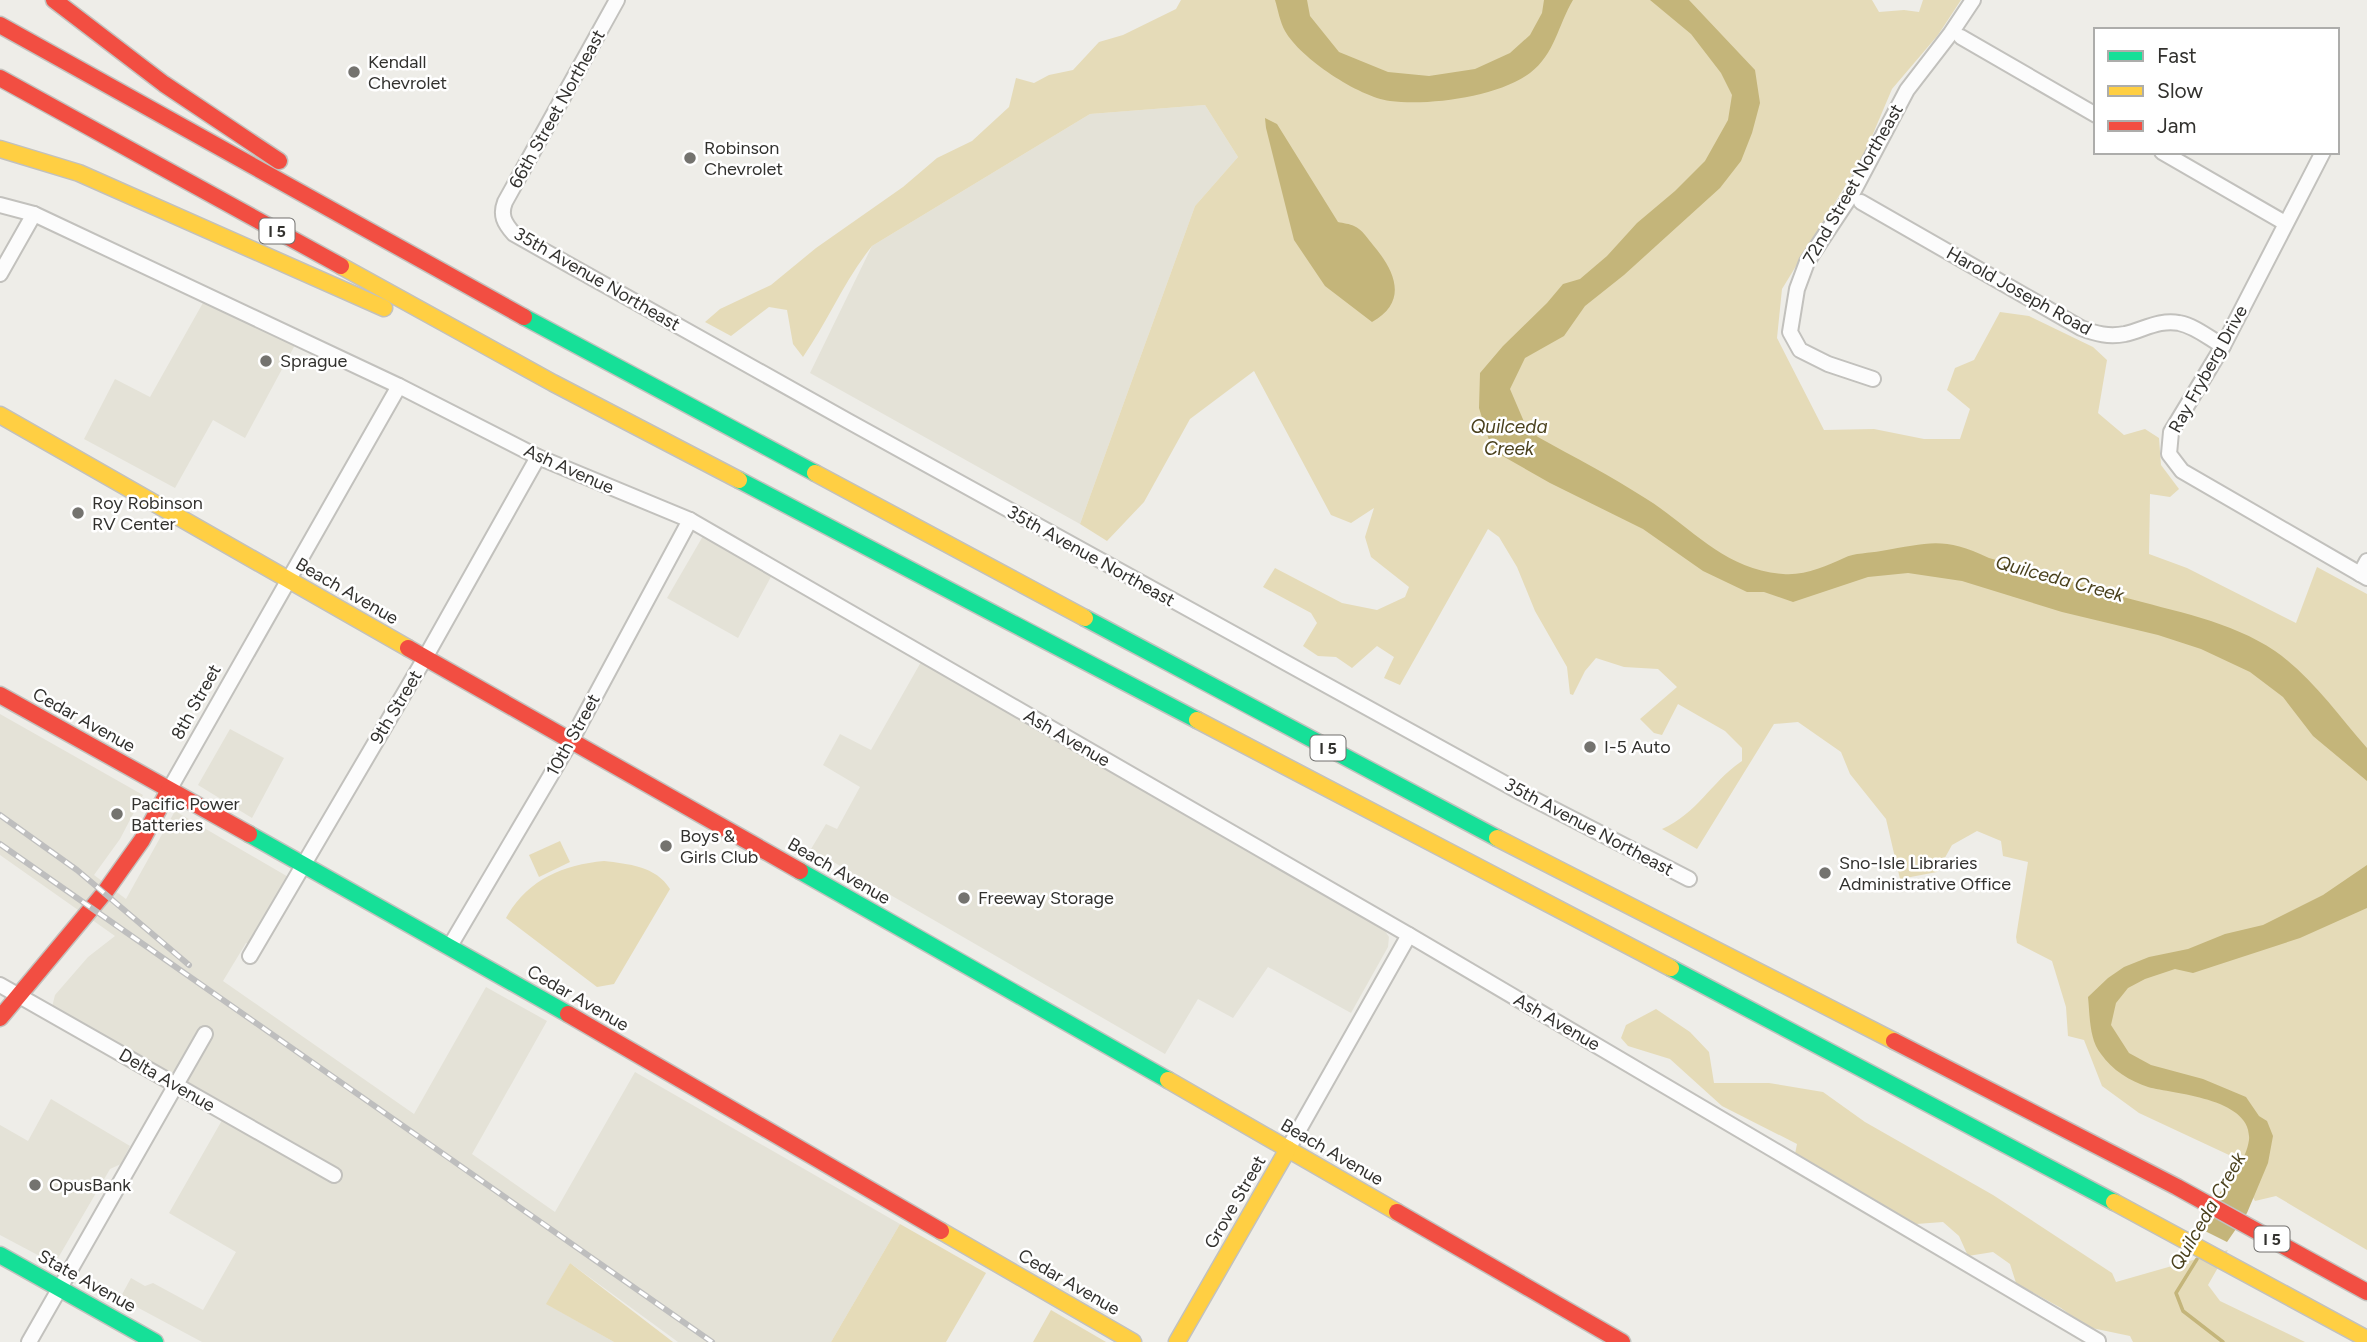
<svg xmlns="http://www.w3.org/2000/svg" width="2367" height="1342" font-family="Figtree,sans-serif">
	<rect width="100%" height="100%" fill="#eeede8"/>
	<g fill="#e4e2d7">
		<path d="M1205,105L1238,157L1195,206L1080,524L810,373L872,246L1090,114Z"/>
		<path d="M204,301L295,345L245,438L213,420L175,488L84,439L115,379L150,397Z"/>
		<path d="M703,536L773,573L738,638L667,598Z"/>
		<path d="M921,662L1383,928L1389,937L1388,947L1351,1013L1268,967L1233,1018L1198,999L1165,1054L811,849L826,824L837,829L860,787L823,765L840,734L871,750Z"/>
		<path d="M0,714L143,795L120,839L94,875L126,899L175,811L290,878L252,946L246,943L223,981L414,1114L486,987L547,1021L472,1154L555,1212L635,1072L900,1224L831,1342H678L570,1263L547,1304L614,1342H202L120,1298L131,1278L145,1286L153,1283L203,1310L236,1252L169,1213L229,1108L52,1007L55,995L88,957L115,936L0,855Z"/>
		<path d="M230,729L284,758L252,818L198,785Z"/>
		<path d="M51,1099L130,1146L121,1164L110,1169L58,1258L49,1261L0,1235V1125L28,1141Z"/>
	</g>
	<g fill="#e5dbb8">
		<path d="M1181,0H1872L1879,12L1904,10L1919,12L1923,0H1961L1938,35L1892,89L1864,155L1782,289L1777,338L1824,430L1874,429L1924,439H1960L1970,409L1947,390L1955,368L1974,360L2000,312L2029,316L2093,347L2107,360L2098,413L2124,435L2145,429L2159,438L2161,465L2179,489L2170,497L2150,494L2149,554L2187,568L2296,623L2317,567L2367,594V1250L2276,1196L2255,1201L2229,1155L2139,1113L2102,1086L2084,1040L2068,1036L2066,1007L2052,961L2017,943L2016,937L2028,862L2003,856L2001,841L1977,831L1952,845L1937,872L1900,879L1886,819L1850,774L1841,752L1798,722L1774,724L1697,849L1662,829C1698,813 1711,782 1742,761V748L1725,731L1678,704L1662,735L1654,733L1640,719L1677,687L1658,669L1624,667L1596,658L1585,671L1573,695L1570,694L1567,667L1535,611L1517,567L1499,537L1488,529L1400,685L1384,678L1394,657L1377,646L1352,668L1336,657L1318,656L1303,646L1317,623L1311,613L1263,587L1275,568L1342,603L1377,610L1405,597L1409,587L1371,557L1365,537L1374,508L1351,523L1331,515L1254,371L1190,419L1144,502L1107,541L1080,524L1195,206L1238,157L1205,105L1090,114L872,246C844,281 828,321 803,357L793,344L787,310L769,307L731,336L705,322L720,309L771,285L816,248L903,187L937,158L972,141L1009,107L1016,78L1034,83L1049,75L1073,70L1099,42L1123,35L1176,9Z"/>
		<path d="M560,841L570,862L539,877L529,855Z"/>
		<path d="M604,861C628,864 656,866 670,889L614,984L597,987L506,918C527,880 562,865 604,861Z"/>
		<path d="M1656,1009L1690,1032L1709,1052L1714,1083H1769L1823,1092L1865,1122L1993,1195L2112,1273L2116,1282L2228,1250L2208,1285L2220,1301L2305,1342H2133L2130,1336L2087,1327L2061,1308L2016,1283L2010,1264L1993,1252L1968,1256L1959,1236L1943,1222L1916,1224L1795,1154L1797,1144L1722,1106L1670,1059L1628,1046L1621,1038L1626,1025Z"/>
		<path d="M900,1224L986,1273L946,1342H831Z"/>
		<path d="M570,1263L673,1342H614L546,1304Z"/>
		<path d="M1051,1310L1106,1342H1033Z"/>
	</g>
	<g fill="#c4b57a">
		<path d="M1275,0H1307L1310,16L1339,52L1388,72L1429,76L1475,69L1510,53L1530,35L1542,13L1544,0H1573C1558,25 1555,54 1530,73C1498,97 1429,106 1390,101C1359,97 1300,58 1285,31C1280,22 1278,10 1275,0Z"/>
		<path d="M1650,0H1689L1755,70L1760,103L1752,133L1741,161L1720,188L1624,275L1585,306L1564,336L1525,358L1510,389L1525,424L1538,437C1574,457 1611,476 1645,498C1692,527 1722,569 1783,574C1804,576 1827,566 1844,558C1854,553 1870,553 1881,551C1929,543 1943,536 1989,558C2034,570 2078,584 2123,597C2173,611 2231,621 2275,651C2311,676 2338,715 2367,748V781L2313,736L2283,697L2250,672L2201,649L2158,635L2062,612L1962,581L1908,573L1868,577L1793,602L1764,592H1747L1703,571L1643,529L1550,483L1492,450L1479,408L1480,373L1503,346L1547,303L1563,284L1580,279L1607,256L1637,223L1675,191L1705,161L1728,120L1732,95L1721,73L1691,34Z"/>
		<path d="M1265,118L1277,124L1338,222C1343,223 1350,224 1354,226C1362,229 1368,239 1373,245C1396,272 1408,302 1372,322L1325,286L1294,240L1266,128Z"/>
		<path d="M2367,865V908L2300,938L2193,973L2175,969L2145,979L2128,988L2116,1003L2111,1025L2129,1053L2151,1065L2203,1079L2246,1097L2259,1116L2267,1121L2273,1136L2268,1163L2247,1213L2227,1242L2199,1228C2206,1215 2213,1203 2221,1191C2232,1174 2246,1161 2249,1140C2253,1098 2174,1094 2148,1087C2130,1081 2112,1070 2101,1054C2089,1039 2090,1016 2088,997L2108,978L2124,967L2149,957L2188,949L2225,934L2263,925L2323,895Z"/>
	</g>
	<g fill="none" stroke-linecap="round" stroke-linejoin="round">
		<path stroke="#c4b57a" stroke-width="3.5" d="M2197,1259L2176,1293L2183,1311L2223,1342"/>
		<defs>
			<g id="street">
				<path d="M617,0L505,202C500,215 504,223 514,234L848,421L1522,793L1689,879"/>
				<path d="M1961,37L2096,115"/>
				<path d="M2162,152L2285,223"/>
				<path d="M2323,152L2223,346L2171,432L2169,454L2182,471L2367,578"/>
				<path d="M1861,202L2081,328C2096,334 2109,337 2125,334C2143,330 2160,319 2179,323C2195,326 2209,338 2223,346"/>
				<path d="M0,205L34,214L399,386L538,457L690,520L1409,935L2098,1341"/>
				<path d="M0,274L34,214"/>
				<path d="M1873,379L1828,364L1800,350L1790,332L1797,289L1807,262L1852,194L1907,90L1951,33L1973,0"/>
				<path d="M2360,574L2367,561"/>
				<path d="M169,790L399,386"/>
				<path d="M450,946L571,741L690,520"/>
				<path d="M250,956L425,658L538,457"/>
				<path d="M0,985L334,1175"/>
				<path d="M1288,1149L1409,935"/>
				<path d="M29,1342L205,1034"/>
			</g>
			<g id="fast">
				<path d="M524,317L815,473"/>
				<path d="M739,480L1197,720"/>
				<path d="M1085,618L1497,838"/>
				<path d="M249,834L568,1014"/>
				<path d="M800,871L1168,1080"/>
				<path d="M1671,968L2114,1202"/>
				<path d="M0,1255L155,1342"/>
			</g>
			<g id="slow">
				<path d="M0,149L79,173L384,308"/>
				<path d="M341,266L553,383L739,480"/>
				<path d="M0,415L408,648"/>
				<path d="M815,473L1085,618"/>
				<path d="M1197,720L1671,968"/>
				<path d="M1497,838L1894,1041"/>
				<path d="M1168,1080L1397,1212"/>
				<path d="M2114,1202L2367,1339"/>
				<path d="M941,1231L1133,1342"/>
				<path d="M1177,1342L1288,1149"/>
			</g>
			<g id="jam">
				<path d="M54,0L164,84L279,161"/>
				<path d="M0,25L524,317"/>
				<path d="M0,78L341,266"/>
				<path d="M408,648L800,871"/>
				<path d="M0,695L249,834"/>
				<path d="M568,1014L941,1231"/>
				<path d="M0,1018L105,892L142,840L169,790"/>
				<path d="M1894,1041L2177,1187L2367,1292"/>
				<path d="M1397,1212L1622,1342"/>
			</g>
		</defs>
		<use href="#street" stroke="#c2c1bd" stroke-width="18"/>
		<use href="#fast" stroke="#c2c1bd" stroke-width="19"/>
		<use href="#slow" stroke="#c2c1bd" stroke-width="19"/>
		<use href="#jam" stroke="#c2c1bd" stroke-width="19"/>
		<use href="#street" stroke="#fcfcfc" stroke-width="14"/>
		<use href="#fast" stroke="#16e098" stroke-width="16"/>
		<use href="#slow" stroke="#ffcf43" stroke-width="16"/>
		<use href="#jam" stroke="#f24e42" stroke-width="16"/>
		<defs>
			<g id="rail">
				<path d="M0,815L77,870L189,965"/>
				<path d="M0,844L712,1342"/>
			</g>
		</defs>
		<use href="#rail" stroke="#bebebe" stroke-width="6"/>
		<use href="#rail" stroke="#fff" stroke-width="3.5" stroke-dasharray="10" stroke-linecap="butt"/>
	</g>
	<g fill="#74736f" stroke="#fff" stroke-width="2.5">
		<circle cx="354" cy="72" r="7"/>
		<circle cx="690" cy="158" r="7"/>
		<circle cx="266" cy="361" r="7"/>
		<circle cx="78" cy="513" r="7"/>
		<circle cx="1590" cy="747" r="7"/>
		<circle cx="117" cy="814" r="7"/>
		<circle cx="666" cy="846" r="7"/>
		<circle cx="1825" cy="873" r="7"/>
		<circle cx="964" cy="898" r="7"/>
		<circle cx="35" cy="1185" r="7"/>
	</g>
	<g text-anchor="middle" stroke-width="5" stroke-linejoin="round" paint-order="stroke">
		<g fill="#fff" stroke="#706f6d" stroke-width="2">
			<rect x="259.5" y="218.5" width="35" height="25" rx="5"/>
			<rect x="1310.5" y="735.5" width="35" height="25" rx="5"/>
			<rect x="2254.5" y="1226.5" width="35" height="25" rx="5"/>
		</g>
		<g font-size="16" font-weight="bold" fill="#32312e">
			<text x="277" y="237">I 5</text>
			<text x="1328" y="754">I 5</text>
			<text x="2272" y="1245">I 5</text>
		</g>
		<g font-size="18" fill="#32312e" stroke="#fff" text-anchor="start">
			<text x="368" y="68">Kendall<tspan x="368" dy="21">Chevrolet</tspan></text>
			<text x="704" y="154">Robinson<tspan x="704" dy="21">Chevrolet</tspan></text>
			<text x="280" y="367">Sprague</text>
			<text x="92" y="509">Roy Robinson<tspan x="92" dy="21">RV Center</tspan></text>
			<text x="1604" y="753">I-5 Auto</text>
			<text x="131" y="810">Pacific Power<tspan x="131" dy="21">Batteries</tspan></text>
			<text x="680" y="842">Boys &amp;<tspan x="680" dy="21">Girls Club</tspan></text>
			<text x="1839" y="869">Sno-Isle Libraries<tspan x="1839" dy="21">Administrative Office</tspan></text>
			<text x="978" y="904">Freeway Storage</text>
			<text x="49" y="1191">OpusBank</text>
		</g>
		<g font-size="18" fill="#32312e" stroke="#fff">
			<text transform="translate(557 109) rotate(-61)" y="6">66th Street Northeast</text>
			<text transform="translate(1853 184) rotate(-60)" y="6">72nd Street Northeast</text>
			<text transform="translate(597 279) rotate(30)" y="6">35th Avenue Northeast</text>
			<text transform="translate(2019 291) rotate(29)" y="6">Harold Joseph Road</text>
			<text transform="translate(2208 369) rotate(-61)" y="6">Ray Fryberg Drive</text>
			<text transform="translate(569 469) rotate(24)" y="6">Ash Avenue</text>
			<text transform="translate(1091 556) rotate(29)" y="6">35th Avenue Northeast</text>
			<text transform="translate(347 591) rotate(30)" y="6">Beach Avenue</text>
			<text transform="translate(196 702) rotate(-61)" y="6">8th Street</text>
			<text transform="translate(396 707) rotate(-59)" y="6">9th Street</text>
			<text transform="translate(84 720) rotate(29)" y="6">Cedar Avenue</text>
			<text transform="translate(573 735) rotate(-61)" y="6">10th Street</text>
			<text transform="translate(1067 738) rotate(30)" y="6">Ash Avenue</text>
			<text transform="translate(1589 827) rotate(28)" y="6">35th Avenue Northeast</text>
			<text transform="translate(839 871) rotate(30)" y="6">Beach Avenue</text>
			<text transform="translate(578 998) rotate(30)" y="6">Cedar Avenue</text>
			<text transform="translate(1557 1022) rotate(30)" y="6">Ash Avenue</text>
			<text transform="translate(167 1080) rotate(30)" y="6">Delta Avenue</text>
			<text transform="translate(1332 1152) rotate(30)" y="6">Beach Avenue</text>
			<text transform="translate(1235 1202) rotate(-60)" y="6">Grove Street</text>
			<text transform="translate(87 1281) rotate(29)" y="6">State Avenue</text>
			<text transform="translate(1069 1282) rotate(30)" y="6">Cedar Avenue</text>
		</g>
		<g font-size="19" font-style="italic" fill="#4a411d" stroke="#fff">
			<text x="1509" y="433">Quilceda<tspan x="1509" dy="22">Creek</tspan></text>
			<text transform="translate(2060 578) rotate(15)" y="7">Quilceda Creek</text>
			<text transform="translate(2207 1211) rotate(-60)" y="7">Quilceda Creek</text>
		</g>
	</g>
	<rect x="2094" y="28" width="245" height="126" fill="#ffffff" stroke="#adadab" stroke-width="2"/>
	<rect x="2108" y="51" width="35" height="10" fill="#16e098" stroke="#adadab" stroke-width="2"/>
	<text x="2157" y="63" font-size="21" fill="#32312e">Fast</text>
	<rect x="2108" y="86" width="35" height="10" fill="#ffcf43" stroke="#adadab" stroke-width="2"/>
	<text x="2157" y="98" font-size="21" fill="#32312e">Slow</text>
	<rect x="2108" y="121" width="35" height="10" fill="#f24e42" stroke="#adadab" stroke-width="2"/>
	<text x="2157" y="133" font-size="21" fill="#32312e">Jam</text>
</svg>
